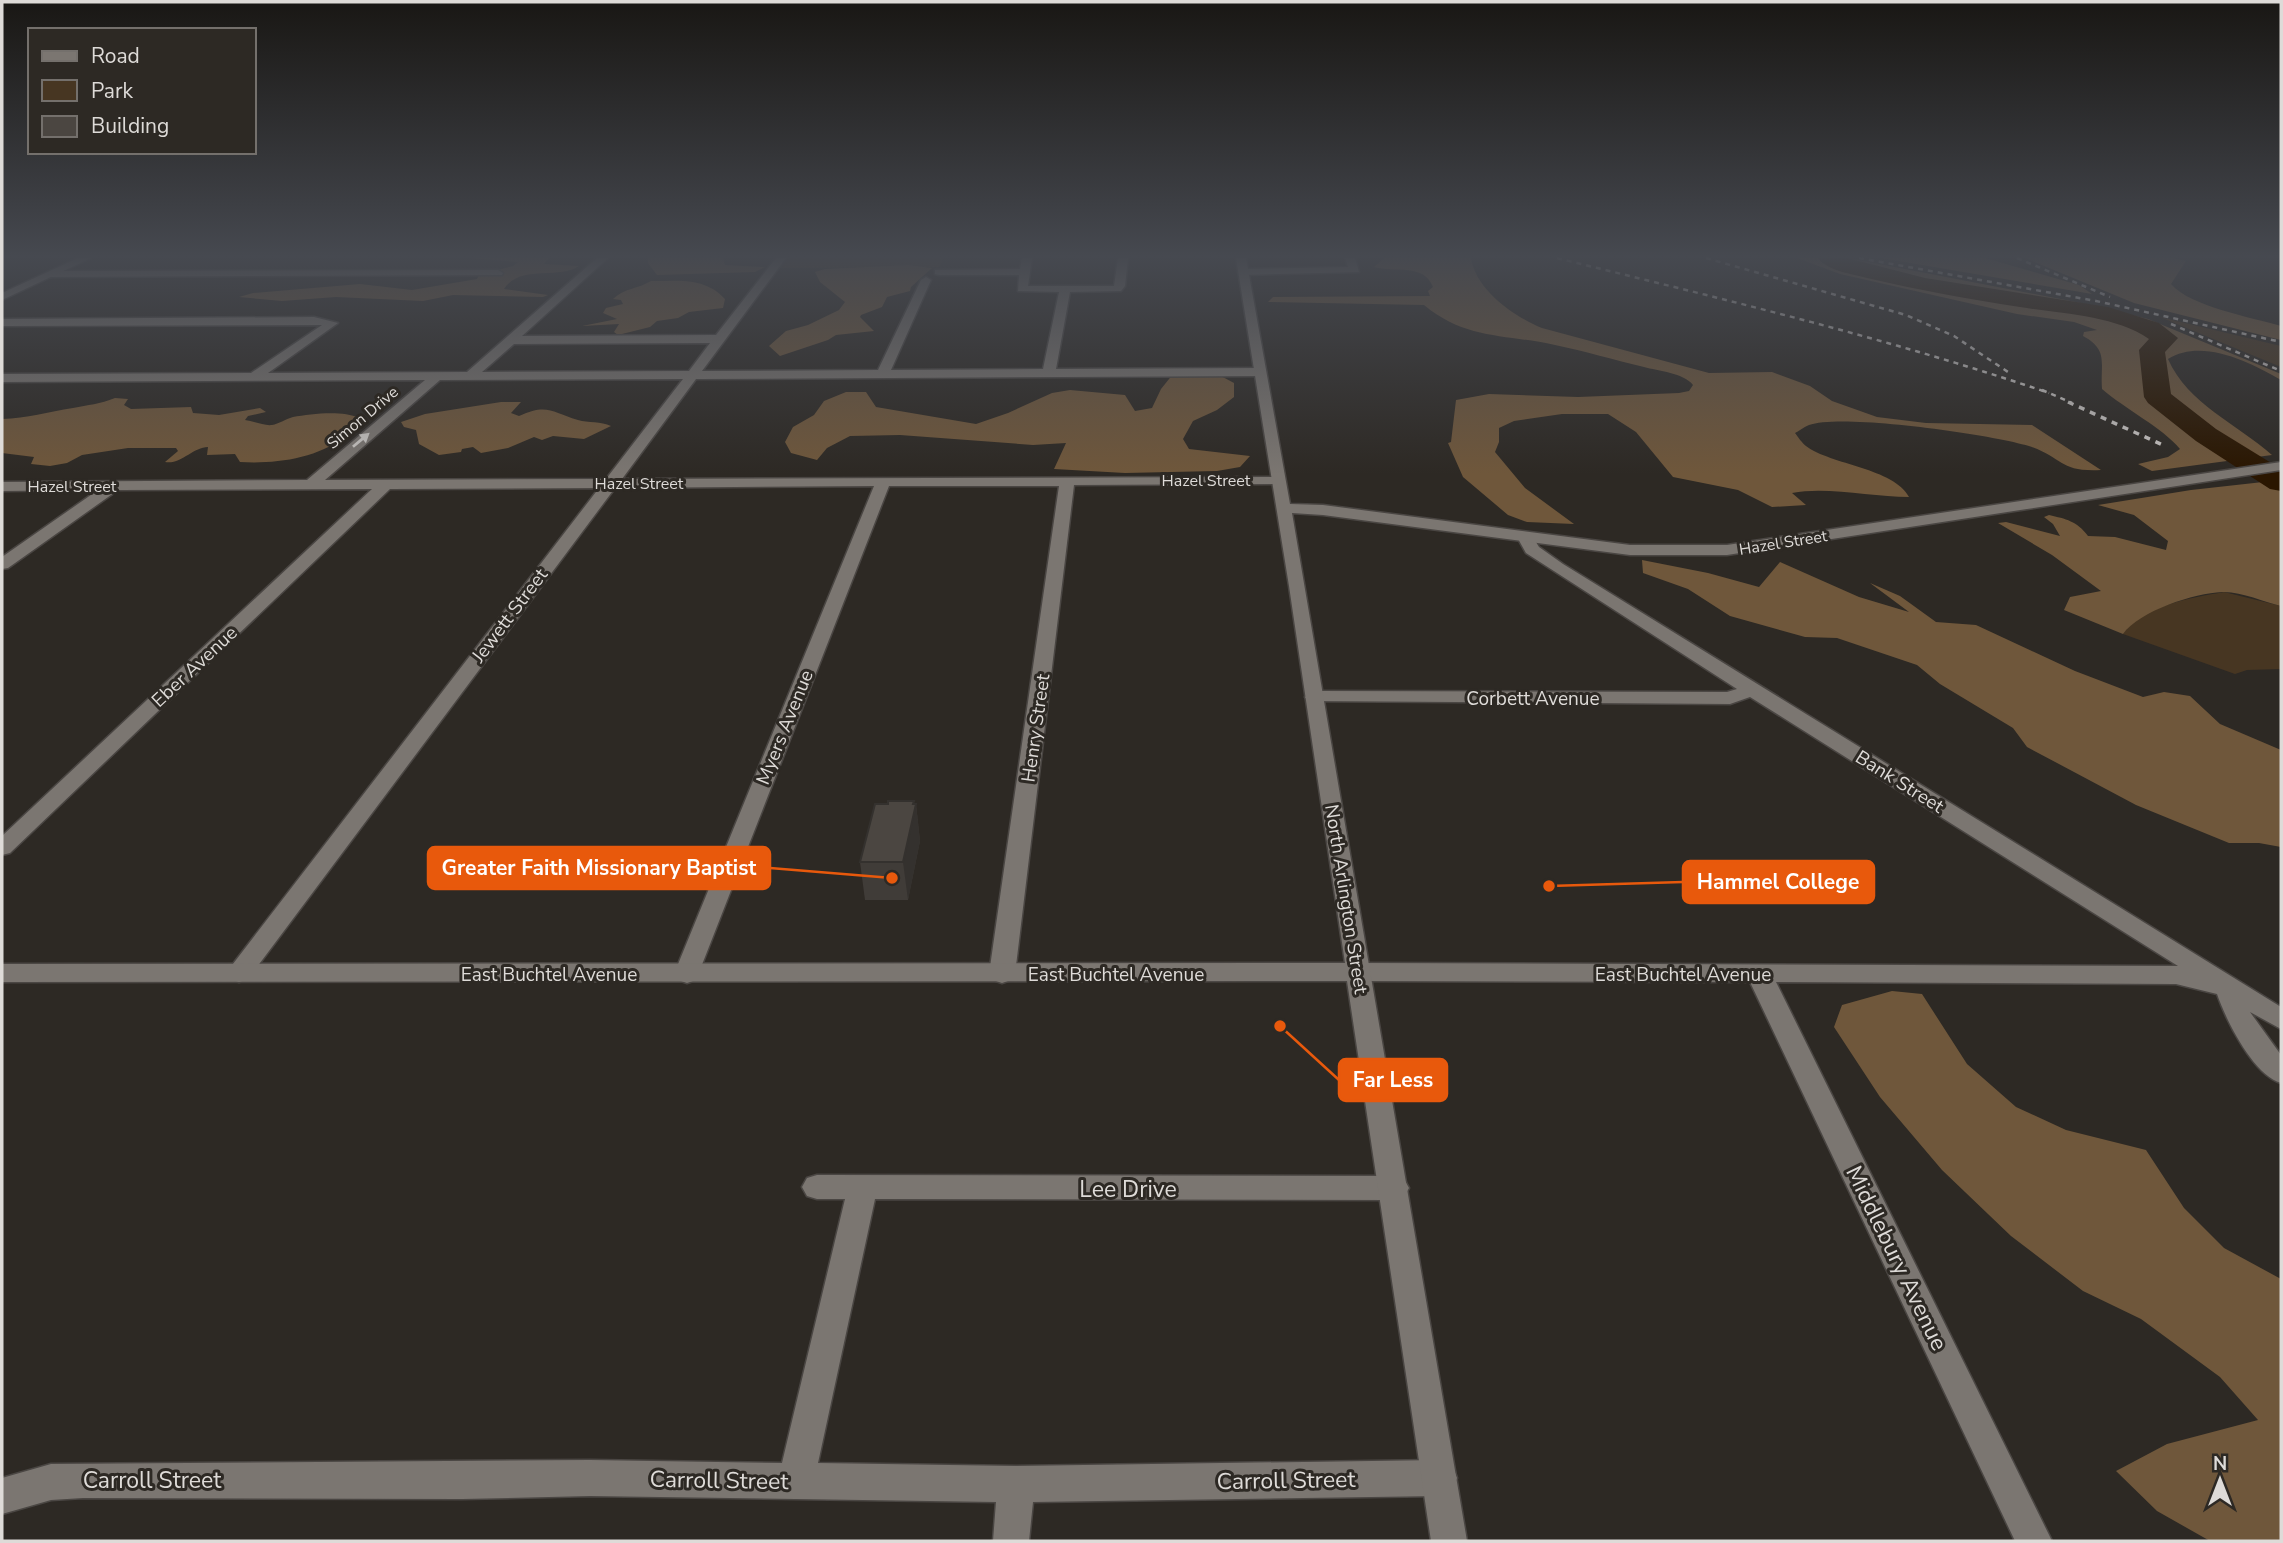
<svg xmlns="http://www.w3.org/2000/svg" width="2283" height="1543" font-family="'Nunito Sans',sans-serif">
	<rect width="100%" height="100%" fill="#2d2924"/>
	<g fill="#473622">
		<path d="M788,258H944L939,267L781,268Z"/>
		<path d="M2160,317L2281,346V367Z"/>
		<path d="M2224,592L2281,606V669L2247,670L2235,674L2123,634C2143,605 2191,598 2224,592Z"/>
	</g>
	<g fill="#6f573b">
		<path d="M469,258H549L544,264L579,266C558,280 520,264 504,289L548,295L543,297L453,295L423,301L336,297L282,301L239,297L253,293L360,284L412,290L477,279L479,275L513,266L518,262Z"/>
		<path d="M648,258H723L725,265L765,267L755,272L657,275L648,263Z"/>
		<path d="M1384,258H1471C1476,290 1513,316 1542,328L1709,373L1772,372L1810,386L1832,401L1877,417L1926,423L2032,425L2101,470C2060,472 2064,459 2032,447C1996,435 1843,413 1809,425C1804,427 1799,431 1795,433C1798,437 1802,443 1806,446C1831,465 1894,468 1909,497C1873,497 1826,486 1792,493L1806,505L1772,507L1738,490L1673,477L1636,432L1608,414H1562L1514,421L1499,428V442L1495,452L1525,488L1574,524L1527,522L1508,515L1463,477L1448,443L1451,442L1456,400L1489,394L1578,397L1679,393L1689,391L1693,385C1684,373 1658,371 1644,367C1614,360 1585,351 1555,345C1506,334 1466,340 1424,305L1268,302L1273,297L1430,296L1428,291L1433,287C1424,263 1395,273 1374,267Z"/>
		<path d="M1797,258H1848L2076,302L2148,319L2281,374V380C2250,362 2202,338 2168,359C2188,404 2237,424 2272,455L2152,471L2138,464L2168,457L2180,449C2163,428 2125,409 2102,389C2100,363 2109,350 2083,336L2084,332L2097,330L2074,322L2017,314L1840,274Z"/>
		<path d="M1881,258H1985L2079,285L2092,294Z"/>
		<path d="M2025,258H2173L2186,261L2171,284C2191,307 2251,317 2281,326V340L2134,303Z"/>
		<path d="M908,265L932,268L911,287L910,291L887,297L882,307L861,315L860,317L874,331L836,335L828,340L780,356L769,346L786,331L808,325L839,310L845,302L820,282L815,272L825,269Z"/>
		<path d="M651,281C679,281 705,277 725,299L723,308L689,312L678,318L657,321L650,327L618,335L614,332L619,324L582,326L617,319L603,313L606,308L623,304L621,300L613,299C624,288 638,289 651,281Z"/>
		<path d="M1173,374L1219,375L1234,383V397L1217,410L1193,421L1183,439L1189,449L1250,456L1240,467L1217,471L1125,473L1054,469L1066,443L1033,445L900,435L850,436L827,448L817,460L791,453L785,442L793,427L814,415L824,401L846,392H866L876,407L976,424L1008,413L1052,393L1070,390L1125,395L1135,411L1152,408L1161,389Z"/>
		<path d="M115,398L128,399L124,405L131,409L191,407L193,413L219,415L260,408L266,412L248,416L245,420C253,421 264,426 272,425C279,424 285,419 293,417C311,414 342,410 359,418L341,430L344,437C316,459 275,464 240,462L235,454L207,455L208,447C193,447 181,465 165,462L178,451L176,448H128L82,455L67,463L50,466L31,464L34,457L2,453V419C27,418 48,412 73,408C88,405 100,404 115,398Z"/>
		<path d="M501,402H521L511,413L519,416C547,403 552,412 578,420C588,423 601,421 611,426L584,439L553,436L542,440L534,437L508,448L481,453L473,447L462,449L461,452L439,455L419,444L416,430L404,427L401,422L425,414Z"/>
		<path d="M2281,480V606C2264,602 2240,591 2222,592C2195,593 2139,611 2123,634L2064,610L2070,597L2101,591L2052,555L1998,523L2006,522L2060,536L2053,524L2044,517L2049,515C2066,519 2077,521 2088,536L2115,537L2166,550L2168,541L2134,515L2098,505L2191,490Z"/>
		<path d="M1642,560L1708,573L1759,587L1780,562L1859,597L1909,612L1870,583L1900,596L1936,622L1976,625L2075,671L2143,697L2164,692L2190,696L2220,724L2281,750V847L2259,843H2229L2136,805L2027,747L2013,728L1940,684L1917,665L1837,638L1805,637L1730,616L1688,589L1643,573Z"/>
		<path d="M1892,991L1922,994L1967,1064L2016,1107L2066,1130L2146,1150L2184,1208L2224,1248L2281,1279V1541H2210L2157,1511L2116,1471L2167,1444L2258,1420L2220,1377L2141,1319L2083,1291L2011,1236L1942,1170L1880,1097L1834,1027L1842,1005Z"/>
	</g>
	<g fill="none" stroke-linecap="round" stroke-linejoin="round">
		<path fill="#2a1600" fill-rule="evenodd" d="M1818,258H1847L1925,278L2108,307L2159,323L2178,338L2165,352L2171,394L2216,429L2281,469V491L2270,489L2196,441L2148,403L2144,397L2139,350L2149,339C2114,315 2061,314 2020,307C1968,299 1918,290 1867,278C1853,274 1827,271 1818,258Z"/>
		<defs>
			<g id="street">
				<path d="M597,258H608L522,336L716,335L776,258H786L702,371L878,370L921,280L926,277L931,280L891,370L1043,369L1059,292L1018,291L1019,275H939L935,274V270L1020,269L1022,258H1032L1028,286H1114L1118,258H1128L1125,286L1121,291L1070,292L1056,369L1260,368L1266,372L1260,376L696,379L622,479L1282,477L1284,480L1277,484L1074,485L1015,974L1011,980L1002,983L993,980L989,974L1059,486H889L696,980L687,983L678,980L674,974L874,486L615,488L248,979L239,982L230,979L226,973L599,488L390,489L10,853L2,855V836L372,489L118,490L8,568L2,569V557L98,490L2,491V482L307,480L425,380L2,382V374L251,373L322,325L2,326V319L314,317L338,323L268,373L467,372ZM710,343L689,371L482,372L514,344ZM683,379L606,479L325,480L440,380Z"/>
				<path d="M1345,258H1355L1359,272L1243,275L1238,272L1243,269L1348,267Z"/>
				<path d="M498,270L503,273L502,275L51,277L46,274L51,271Z"/>
				<path d="M1525,532L1531,534L1539,547L1563,564L2281,1007V1029L2250,1012L2281,1055V1083C2253,1075 2226,1020 2217,994L2176,984L1776,982L2052,1541H2015L1750,982L1357,981L1348,978L1344,972L1348,966L1357,963L2178,966L1750,697L1730,704L1308,701L1305,697L1315,691L1727,692L1737,689L1526,553L1517,537Z"/>
				<path d="M817,1175L1394,1176L1404,1179L1409,1188L1404,1197L1394,1200L875,1199L818,1463L1016,1466L1439,1460L1452,1465L1457,1478L1452,1491L1439,1496L1033,1502L1029,1541H993L996,1502L590,1496L462,1499L83,1498L51,1500L2,1514V1478L51,1464L590,1460L782,1463L845,1199H817L807,1196L802,1187L807,1178Z"/>
			</g>
			<g id="secondary">
				<path d="M78,258H91L2,300V293Z"/>
				<path d="M1236,258H1246L1290,504L1323,505L1630,545H1727L2281,462V470L1727,555H1630L1323,515L1292,513L1467,1541H1431L1347,981L2,982V964L1345,963L1289,586Z"/>
			</g>
		</defs>
		<use href="#street" stroke="#4a4643" stroke-width="3"/>
		<use href="#secondary" stroke="#4a4643" stroke-width="3"/>
		<use href="#street" fill="#7b7671" fill-rule="evenodd"/>
		<use href="#secondary" fill="#7b7671" fill-rule="evenodd"/>
		<g stroke="#c9c5c2" stroke-width="2.5" stroke-dasharray="5 5" stroke-linecap="butt">
			<path d="M1557,258C1722,299 1888,338 2049,393"/>
			<path d="M1706,258L1906,315L1954,336L2011,374"/>
			<path d="M1859,258L2096,301L2281,342"/>
			<path d="M2017,258L2110,297"/>
			<path d="M2171,324L2281,371"/>
			<path d="M2042,390L2072,403"/>
		</g>
		<path stroke="#c9c5c2" stroke-width="3.5" stroke-dasharray="6 6" stroke-linecap="butt" d="M2068,402L2165,446"/>
	</g>
	<path fill="#403c38" d="M916,804L920,841L908,900H865L860,862Z"/>
	<path fill="#34312e" d="M914,801L915,809L916,804L920,841L908,900L903,862Z"/>
	<path fill="#4b4641" stroke="#34312e" stroke-width="2" d="M888,801H914L913,804H916L903,862H860L875,804H888Z"/>
	<defs><path id="oneway-solid" d="M-6-.8H1V-3.2L6.5 0L1 3.2V.8H-6Z" transform="scale(1.75)"/></defs>
	<use fill="#cac7c3" href="#oneway-solid" transform="translate(361 440) rotate(-40)"/>
	<linearGradient id="sky" x2="0" y2="1"><stop stop-color="#191714"/><stop offset="0.54" stop-color="#464950"/><stop offset="1" stop-color="#464950" stop-opacity="0"/></linearGradient>
	<rect width="2283" height="474" fill="url(#sky)"/>
	<g text-anchor="middle" stroke-width="6" stroke-linejoin="round" paint-order="stroke">
		<g font-size="16" fill="#dedbd8" stroke="#2d2924">
			<text transform="translate(362 417) rotate(-40)" y="6">Simon Drive</text>
			<text x="1206" y="486">Hazel Street</text>
			<text x="639" y="489">Hazel Street</text>
			<text x="72" y="492">Hazel Street</text>
			<text transform="translate(1783 542) rotate(-9)" y="6">Hazel Street</text>
		</g>
		<g font-size="19" fill="#dedbd8" stroke="#2d2924">
			<text transform="translate(509 615) rotate(-53)" y="7">Jewett Street</text>
			<text transform="translate(194 666) rotate(-43)" y="7">Eber Avenue</text>
			<text x="1533" y="705">Corbett Avenue</text>
			<text transform="translate(784 727) rotate(-68)" y="7">Myers Avenue</text>
			<text transform="translate(1035 728) rotate(-82)" y="7">Henry Street</text>
			<text transform="translate(1900 781) rotate(32)" y="7">Bank Street</text>
			<text transform="translate(1347 899) rotate(81)" y="7">North Arlington Street</text>
			<text x="549" y="981">East Buchtel Avenue</text>
			<text x="1116" y="981">East Buchtel Avenue</text>
			<text x="1683" y="981">East Buchtel Avenue</text>
		</g>
		<g font-size="23" fill="#dedbd8" stroke="#2d2924">
			<text x="1128" y="1197">Lee Drive</text>
			<text transform="translate(1897 1258) rotate(64)" y="8">Middlebury Avenue</text>
			<text x="152" y="1488">Carroll Street</text>
			<text transform="translate(719 1480) rotate(1)" y="8">Carroll Street</text>
			<text transform="translate(1286 1480) rotate(-1)" y="8">Carroll Street</text>
		</g>
	</g>
	<path fill="none" stroke="#e8590c" stroke-width="2.5" d="M892 878L770 868M1549 886L1683 882M1280 1026L1339 1080"/>
	<g fill="#e8590c" stroke="#2d2924" stroke-width="2.5">
		<circle cx="892" cy="878" r="7"/>
		<circle cx="1549" cy="886" r="7"/>
		<circle cx="1280" cy="1026" r="7"/>
	</g>
	<g fill="#e8590c" stroke="#e8590c" stroke-width="2.5">
		<rect x="428" y="847" width="342" height="42" rx="7"/>
		<rect x="1683" y="861" width="191" height="42" rx="7"/>
		<rect x="1339" y="1059" width="108" height="42" rx="7"/>
	</g>
	<g font-size="21" text-anchor="middle" font-weight="bold" fill="#fff">
		<text x="599" y="875">Greater Faith Missionary Baptist</text>
		<text x="1778" y="889">Hammel College</text>
		<text x="1393" y="1087">Far Less</text>
	</g>
	<rect width="2283" height="1543" fill="none" stroke="#dedbd8" stroke-width="7"/>
	<rect x="28" y="28" width="228" height="126" fill="#2d2924" stroke="#74706c" stroke-width="2"/>
	<rect x="42" y="51" width="35" height="10" fill="#7b7671" stroke="#74706c" stroke-width="2"/>
	<text x="91" y="63" font-size="21" fill="#dedbd8">Road</text>
	<rect x="42" y="80" width="35" height="21" fill="#473622" stroke="#74706c" stroke-width="2"/>
	<text x="91" y="98" font-size="21" fill="#dedbd8">Park</text>
	<rect x="42" y="116" width="35" height="21" fill="#4b4641" stroke="#74706c" stroke-width="2"/>
	<text x="91" y="133" font-size="21" fill="#dedbd8">Building</text>
	<g transform="translate(2220 1480)" stroke="#2d2924" stroke-width="5" paint-order="stroke">
	<path d="M0-5L12 26L0 18L-12 26Z" fill="#dedbd8"/>
	<text y="-10" font-size="19" font-weight="bold" text-anchor="middle" fill="#dedbd8">N</text>
	</g>
</svg>
